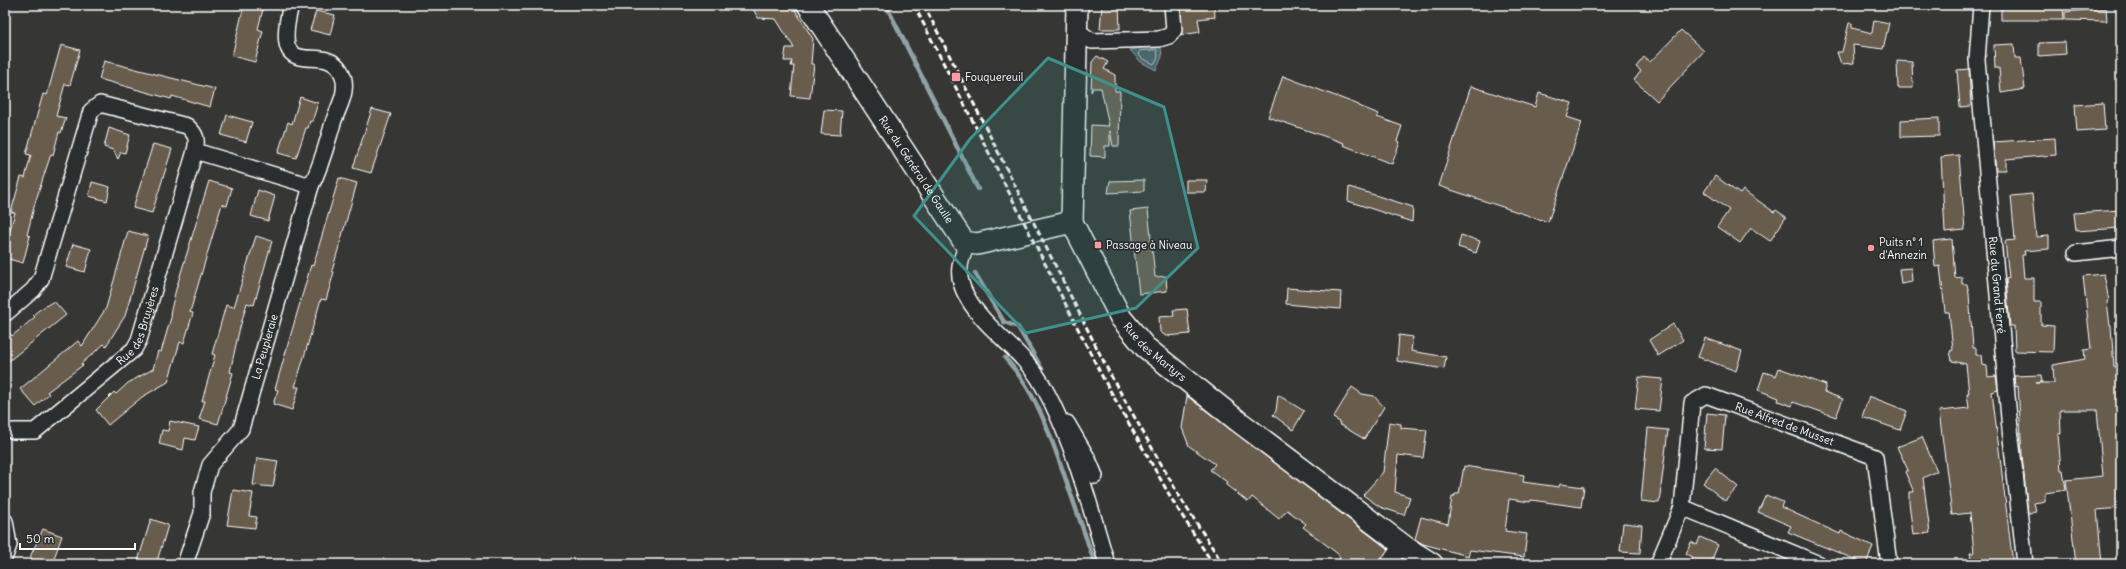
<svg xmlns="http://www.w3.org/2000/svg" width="2126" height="569" font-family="Delius,sans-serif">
	<rect width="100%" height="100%" fill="#363634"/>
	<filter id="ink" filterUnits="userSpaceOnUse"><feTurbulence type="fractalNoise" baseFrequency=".025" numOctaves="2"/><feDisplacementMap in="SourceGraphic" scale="8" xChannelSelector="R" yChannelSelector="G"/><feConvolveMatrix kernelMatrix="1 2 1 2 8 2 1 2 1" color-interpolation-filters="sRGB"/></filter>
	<g filter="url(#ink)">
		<path fill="#49666c" stroke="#92a3a7" d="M1157,45L1161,48L1162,57L1156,70L1141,62L1130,50Z"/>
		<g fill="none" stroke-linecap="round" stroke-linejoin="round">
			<path stroke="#b6c2c4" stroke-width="1" d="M1157,50L1158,57L1154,64L1143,59L1138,54L1140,51Z"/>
			<g stroke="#92a3a7" stroke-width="4.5">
				<path d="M886,5L978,189"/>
				<path d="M975,273L1004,322L1018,327L1042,369"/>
				<path d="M1005,358C1037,393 1048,430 1064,474C1074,504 1085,534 1095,564"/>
			</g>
		</g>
		<g fill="#675b4e" stroke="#fff">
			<path d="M244,5H264L258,29L263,31L255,62L232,56Z"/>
			<path d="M751,5H792L813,39L811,64H814L810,98L791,96L794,66H791L792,61H784L786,48H794L776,19L758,18Z"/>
			<path d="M1102,5H1119L1120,29H1100Z"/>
			<path d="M1181,5H1214L1215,17L1198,19L1200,32L1182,35Z"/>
			<path d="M2001,5H2063L2064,20H2001Z"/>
			<path d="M2106,8L2107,21L2065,20V12Z"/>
			<path d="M316,11L335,15L330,35L310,30Z"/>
			<path d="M1874,20L1889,23L1883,49L1853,45L1854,63L1841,64L1837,52H1842L1849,23H1852V28L1872,33Z"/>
			<path d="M1681,30L1704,51L1657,101L1634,80L1641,71L1636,67L1644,57L1650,62Z"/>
			<path d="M2065,42L2066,54L2039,56V43Z"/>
			<path d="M2014,44L2015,58H2021L2025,89L2001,93L1999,68H1995L1994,45Z"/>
			<path d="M61,45L80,50L70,85L65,84L56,116L66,118L61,133L59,132L53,155L51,154L35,203L27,235L30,236L23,263L5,258V247L15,213L11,212L21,177L25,178L31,155L26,154L43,94L47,95Z"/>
			<path d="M1097,56L1108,62L1104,69L1115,75V91H1120L1119,146H1113L1110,131V146H1105V157L1090,156L1091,125L1109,126L1101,88H1093L1091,92L1092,62Z"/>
			<path d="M104,61L215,89L210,107L172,96L171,99L99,79Z"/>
			<path d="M1897,61L1912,62L1913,88H1898Z"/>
			<path d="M1969,69L1971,106L1960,107L1957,70Z"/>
			<path d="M1283,76L1359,105V106L1379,114L1377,117L1402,126L1397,141L1400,142L1392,164L1343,145L1344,143L1268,117Z"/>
			<path d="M1471,86L1535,107L1539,93L1572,103L1567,117L1582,122L1548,222L1439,186Z"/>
			<path d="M300,97L318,103L312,122L310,121L308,128H306L296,158L278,153L288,122L292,124Z"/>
			<path d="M2103,103L2105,130L2077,132L2075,105Z"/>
			<path d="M372,109L391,114L371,173L353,168Z"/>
			<path d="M824,110L842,111L840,135L821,134Z"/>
			<path d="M227,115L252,122L246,142L221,135Z"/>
			<path d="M1939,118V136L1901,137V120Z"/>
			<path d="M109,128L130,135L125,153L121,152L118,159L113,150L104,147Z"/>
			<path d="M2055,138L2056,155L2006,159V170H1996L1993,142Z"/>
			<path d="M153,144L172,149L152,213L133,208Z"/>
			<path d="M1959,155L1965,230L1945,232L1941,157Z"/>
			<path d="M1715,176L1740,194L1743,190L1774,212L1776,210L1786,217L1770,241L1751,228L1740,243L1717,227L1729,210L1704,192Z"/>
			<path d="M339,178L357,183L332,271L334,272L326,300L321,299L307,347L295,387H299L292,410L273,404L278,390L275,389L311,265L313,266Z"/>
			<path d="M1144,180V191L1108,193L1110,181Z"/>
			<path d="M1186,180H1207L1206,192H1186Z"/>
			<path d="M209,181L232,188L227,206L222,204L190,312L193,313L184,343L180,342L168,382L142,397L108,425L96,410L114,392L116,394L128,383L153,369L158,351L161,352L172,314H170L176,289Z"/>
			<path d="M92,182L110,187L107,201L89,196Z"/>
			<path d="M1349,187L1413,207L1412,222L1348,201Z"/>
			<path d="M258,190L275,196L268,221L251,216Z"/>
			<path d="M2032,194L2036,237L2049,236V249L2024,251L2025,255H2022L2024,278H2034V302H2041V325L2054,326L2053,352L2015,351L2014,326H2010L2006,279L2009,278L2005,241L2015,240L2011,196Z"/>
			<path d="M1148,209L1155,277L1166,276L1167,291L1139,294L1130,211Z"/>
			<path d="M2121,210V228L2076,231L2074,213Z"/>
			<path d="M128,231L148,236L125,316L106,346L104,344L81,364L83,365L47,392L49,394L35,406L20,389L78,341L82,346L106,308Z"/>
			<path d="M1461,235L1480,241L1476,253L1458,247Z"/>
			<path d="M256,236L272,241L254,305L247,303L239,331L230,372L233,373L218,424L199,419L205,401H202L215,355L212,354L226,305L234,307Z"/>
			<path d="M1952,239L1955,278L1962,277V284H1967L1969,294L1973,348H1976V355H1981L1982,365L1987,366L1988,377L1996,376L1998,390L1992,392L2013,564H1972L1970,553H1974L1970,513L1952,515L1939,411L1969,408L1967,394H1969L1966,364L1952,361L1950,351L1953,350L1949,312H1945L1940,266L1935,267L1933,241Z"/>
			<path d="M73,244L91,249L85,272L66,267Z"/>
			<path d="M1911,268L1912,282L1901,284L1899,269Z"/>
			<path d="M2104,274L2109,301H2107L2110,326H2111L2114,367L2119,366L2121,381V410H2118L2121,438V508L2097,510L2102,564H2076L2066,480L2103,476L2097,410H2060L2061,434H2058L2061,470H2063L2066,490L2045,493V501L2034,503L2036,512L2028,513L2022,455L2018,386L2015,387L2014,376L2041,375L2042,382L2035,383H2054L2053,365L2085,359L2084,350L2091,349L2083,276Z"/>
			<path d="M1287,288L1341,292L1340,309L1286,304Z"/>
			<path d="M54,301L66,315L5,364V328L12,336L35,317L33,315L39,310Z"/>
			<path d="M1187,309L1190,334L1166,336L1160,332L1159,317L1174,316L1173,310Z"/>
			<path d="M1673,324L1683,340L1658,356L1649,340Z"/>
			<path d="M1399,335L1413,337L1411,351L1446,357L1444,369L1397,361Z"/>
			<path d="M1705,338L1742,351L1736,371L1698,357Z"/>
			<path d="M1779,368L1826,385L1824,392L1843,399L1836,417L1793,402L1792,406L1778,401L1779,398L1758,390L1764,372L1776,376Z"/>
			<path d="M1639,377L1663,379L1659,411L1635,409Z"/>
			<path d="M1352,387L1362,394L1374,396L1384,407L1364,439L1339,424L1340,422L1333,418Z"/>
			<path d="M1278,395L1304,411L1293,430L1273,415L1276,411Z"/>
			<path d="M1187,396L1388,549L1379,564H1335L1340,558L1338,554L1303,527L1306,524L1287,510L1279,519L1252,497L1248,502L1225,484L1227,482L1210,470L1215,464L1189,446L1182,428Z"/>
			<path d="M1869,396L1907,411L1900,430L1862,417Z"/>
			<path d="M1707,413L1725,415L1722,449L1704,448Z"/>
			<path d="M170,421L199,427L195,440L185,438L183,450L159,444L162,430L168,431Z"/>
			<path d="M1389,422L1401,424V428L1427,430L1423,458L1398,455L1395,492L1410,497L1404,515L1380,507L1363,495L1383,472Z"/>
			<path d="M1648,428L1668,430L1659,503L1641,501Z"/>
			<path d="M1922,437L1937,471L1923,478L1930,533L1913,535L1909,502V492H1914L1905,472L1908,470L1897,447Z"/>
			<path d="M257,458L278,461L273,487L253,485Z"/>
			<path d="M1464,466L1524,475L1523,482L1559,487L1560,484L1584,487L1581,507L1531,500L1530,502L1509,499L1505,531L1527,534L1524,557L1470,550L1468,556L1423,544L1415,539L1421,517L1448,524L1452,497H1454L1455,494H1459Z"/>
			<path d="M1715,468L1738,487L1725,501L1703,483Z"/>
			<path d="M233,490L253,493L249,516L257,517L255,528L227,525Z"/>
			<path d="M1766,495L1783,502L1781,507L1840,534L1841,531L1873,546L1866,564L1788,532L1791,526L1758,512Z"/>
			<path d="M151,519L168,525L163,542L156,564H137Z"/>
			<path d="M1623,523L1642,525L1640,553L1620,552Z"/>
			<path d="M43,529L62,536L52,564H30L32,558L30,557Z"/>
			<path d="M1700,537L1718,545L1710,564H1689L1692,557L1686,554L1691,542L1697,545Z"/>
		</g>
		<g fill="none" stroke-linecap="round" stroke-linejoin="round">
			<defs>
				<g id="street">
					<path id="s1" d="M1981,5L1977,60L2010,429L2025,564"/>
					<path d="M1075,29L1092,41L1159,39L1169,36L1174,30L1172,5"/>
					<path d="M968,243C958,263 956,278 967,297C985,329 1019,348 1039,379C1070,430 1090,506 1107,564"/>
					<path d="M2076,253L2121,248"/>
					<path d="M5,314L33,290L41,279L91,111L100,104L187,126C196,134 198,139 195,151"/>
					<path d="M1067,423L1088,459L1095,476"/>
					<path id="s2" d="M13,431H35L134,349L139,340L195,151L311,186"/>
					<path d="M1682,507L1819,564"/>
					<path d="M5,521L9,545L5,556"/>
					<path id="s3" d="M185,564L202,513V492L210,465L241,429L311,186C322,164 326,146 333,123C336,113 343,101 344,91C345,84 344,76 340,70C323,41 270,87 291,5"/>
					<path d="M1388,564L1402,545"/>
					<path id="s4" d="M1658,564L1682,507L1692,403L1706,395L1875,457L1889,564"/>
				</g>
				<g id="secondary">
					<path id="s5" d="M808,5L964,242L977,244L1072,222"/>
					<path id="s6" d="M1077,5L1072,222L1121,318L1145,347L1238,421L1408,549L1432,564"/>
				</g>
			</defs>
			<use href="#street" stroke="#fff" stroke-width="18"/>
			<use href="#secondary" stroke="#fff" stroke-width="24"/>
			<use href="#street" stroke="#2a2d2e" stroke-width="15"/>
			<use href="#secondary" stroke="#2a2d2e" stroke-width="21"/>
			<g stroke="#fff" stroke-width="3" stroke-dasharray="6 3" stroke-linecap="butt">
				<path d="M914,5L1103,378L1174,503L1213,564"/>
				<path d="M924,5L1110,374L1181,499L1223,564"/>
			</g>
		</g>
	</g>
	<path fill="#3f918b" fill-opacity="0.2" stroke="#3f918b" stroke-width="3" stroke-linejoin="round" d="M1048,58L1164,107L1198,248L1136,308L1026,333L914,216L970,139Z"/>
	<g fill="#ff9aa2" stroke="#2a2d2e" stroke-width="1.5">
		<rect x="951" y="72" width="10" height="10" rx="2"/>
		<rect x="1094" y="241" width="8" height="8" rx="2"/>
		<circle cx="1871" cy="248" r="4"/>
	</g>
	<g text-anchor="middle" stroke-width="3.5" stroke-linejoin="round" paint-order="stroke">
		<g font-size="11" fill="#fff" stroke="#2a2d2e" text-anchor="start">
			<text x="965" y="81">Fouquereuil</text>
			<text x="1879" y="246">Puits n° 1<tspan x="1879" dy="13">d'Annezin</tspan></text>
			<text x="1106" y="249">Passage à Niveau</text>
		</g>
		<g font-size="11" fill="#fff" stroke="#2a2d2e">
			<text dy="4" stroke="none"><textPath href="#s5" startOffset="197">Rue du Général de Gaulle</textPath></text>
			<text dy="4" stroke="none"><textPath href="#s1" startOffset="281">Rue du Grand Ferré</textPath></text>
			<text dy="4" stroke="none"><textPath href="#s2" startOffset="173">Rue des Bruyères</textPath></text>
			<text dy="4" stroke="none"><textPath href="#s3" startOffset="236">La Peupleraie</textPath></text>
			<text dy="4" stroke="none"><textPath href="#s6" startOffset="373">Rue des Martyrs</textPath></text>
			<text dy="4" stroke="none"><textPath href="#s4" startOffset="266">Rue Alfred de Musset</textPath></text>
		</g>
	</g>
	<rect width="2126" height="569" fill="none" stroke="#2a2d2e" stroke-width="20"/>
	<rect x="10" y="10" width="2106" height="549" fill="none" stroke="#fff" stroke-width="1.5" filter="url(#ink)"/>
	<path d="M20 543v6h115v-6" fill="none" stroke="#ffffff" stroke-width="2"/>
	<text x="26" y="543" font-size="12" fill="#ffffff" stroke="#2a2d2e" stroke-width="3" paint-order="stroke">50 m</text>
</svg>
